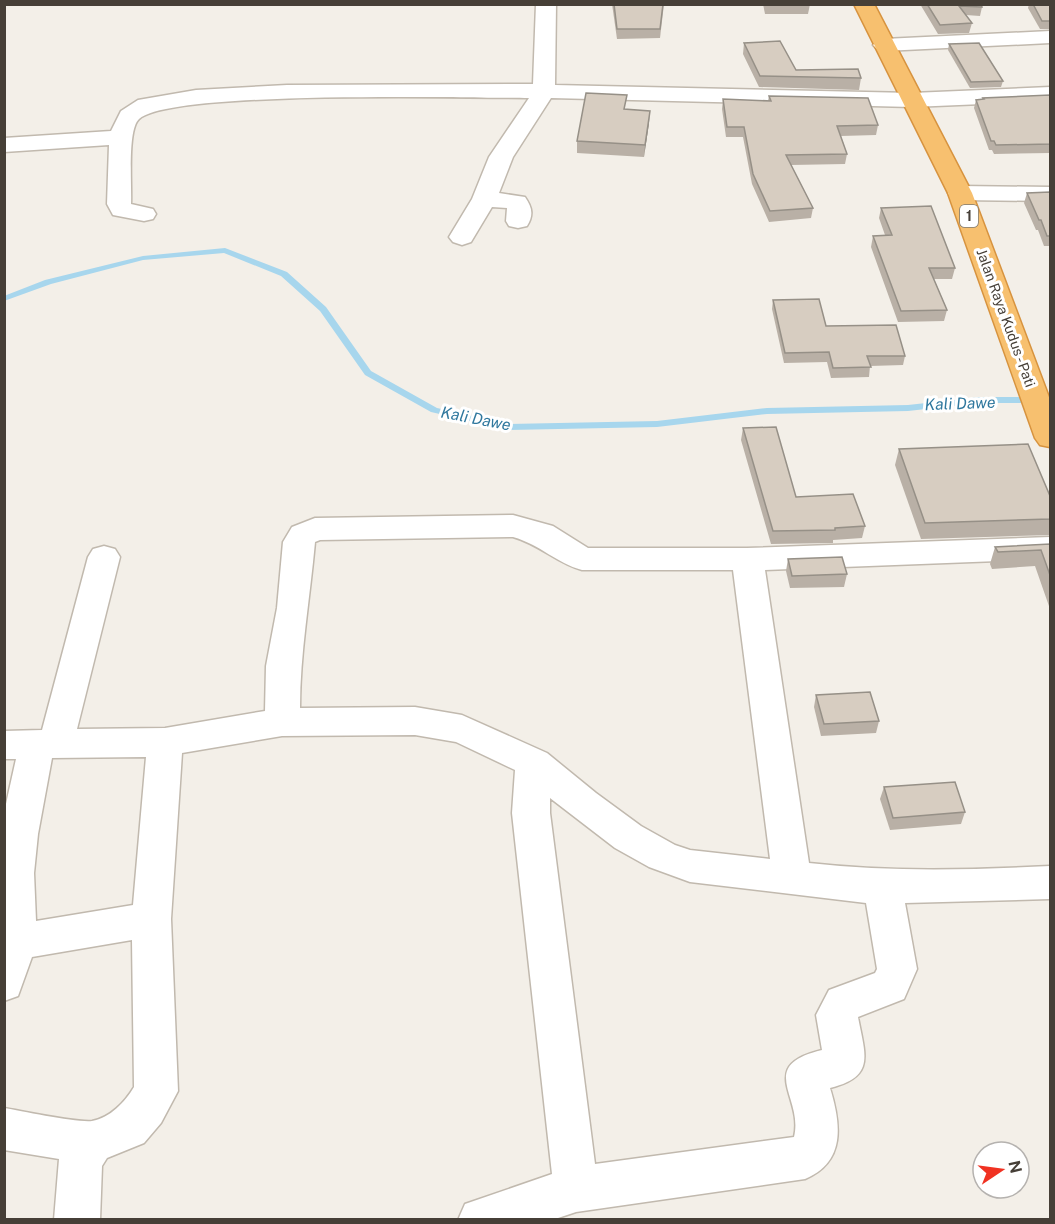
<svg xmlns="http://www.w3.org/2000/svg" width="1055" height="1224" font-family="'Public Sans',sans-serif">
	<rect width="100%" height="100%" fill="#f3efe8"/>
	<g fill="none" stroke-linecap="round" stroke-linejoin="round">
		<path fill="#a7d6ed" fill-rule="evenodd" d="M225,248L287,272L326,307L371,371L437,408L509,424L657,421L767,408L908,405L980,397H1050V403H980L908,411L767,414L657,427L509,430L431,412L365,375L320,311L281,276L224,253L143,260L51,284L4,301V296L45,280L143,256Z"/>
		<defs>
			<g id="street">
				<path d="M536,4H556L555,85L912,93L1050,87V101L912,107L551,98L513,157L499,193L525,197C532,207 534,215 527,226L518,228L509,226L506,221L507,208L492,207L471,242L462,245L453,242L449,237L472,199L489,157L529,98C468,98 172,90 139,119C127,130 132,186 131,204L153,209L156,214L153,219L144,221L113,215L107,204L109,145L4,152V138L111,131L121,111L138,100L196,90L287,85L533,84Z"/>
				<path d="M1050,31V43L884,51L877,49L873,45L877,41L884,39Z"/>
				<path d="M960,186L1050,187V201L960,200L951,198L948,193L951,188Z"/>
				<path d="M513,515L553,526L588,548H747L1050,537V559L765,570L809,863C889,872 969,870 1050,866V899L905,903L917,969L904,999L858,1017C865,1055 876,1077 830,1088C841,1124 846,1162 805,1179L576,1212L552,1220H458L465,1204L552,1174L512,813L515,770L456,742L415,735L282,736L182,753L171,919L178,1091L161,1123L144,1143L107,1158L102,1166L100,1220H54L59,1159L4,1150V1108C22,1111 78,1123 92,1121C110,1118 125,1102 134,1087L132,940L32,957L18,996L4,1001V813L16,759H4V731L42,730L88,557L93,549L104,546L115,549L120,557L77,729L165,728L265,711L266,666L277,608L283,542L292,527L315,518ZM513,537C541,545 556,563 582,570H733L770,859L690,850L675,845L641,826L596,793L547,753L462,715L415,707L300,708C300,653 310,598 315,542L320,540ZM146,757L133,905L36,921L34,873L38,834L52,758ZM550,798L615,848L649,867L690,882L866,903L877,969L875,973L829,990L816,1015L822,1050C755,1066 804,1097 794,1137L595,1164L550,813Z"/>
			</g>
			<path id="highway" d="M854,4H874L972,193L1050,400V447L1040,445L1035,438L948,193Z"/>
		</defs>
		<use href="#street" stroke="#c1b9ae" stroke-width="3"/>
		<use href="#highway" stroke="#d7933f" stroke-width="3"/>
		<use href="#street" fill="#fff" fill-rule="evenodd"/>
		<use href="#highway" fill="#f7c06f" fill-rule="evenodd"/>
	</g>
	<g fill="#b9b0a6">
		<path d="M612,4H664L660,38L617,39Z"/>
		<path d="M763,4H810L808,14H765Z"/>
		<path d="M920,4H981L982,7L980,16L966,15L972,23L969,33L938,34Z"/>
		<path d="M1029,4H1050V29H1040L1028,8Z"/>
		<path d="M744,43L796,70L861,78L859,90L759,87L743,54Z"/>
		<path d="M949,44L1003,81L1001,87L970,88L948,50Z"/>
		<path d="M1050,95V153L994,154L992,150H989L974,108L976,100L982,99L983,98Z"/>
		<path d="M769,96L878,125L876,135L841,136L847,154L845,164L791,165L813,208L811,218L769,222L752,184L743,137H726L722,109L723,99L768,101Z"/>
		<path d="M626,109L649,123L644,157L577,153V141Z"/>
		<path d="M1050,192V255L1049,246H1044L1038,230H1036L1024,203L1027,193Z"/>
		<path d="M881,208L955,268L952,279H934L947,310L944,321L898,322L871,247L873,236L885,235L879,218Z"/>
		<path d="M773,300L826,326L905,356L903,365L870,366L869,377L831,378L827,362L784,363L772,309Z"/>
		<path d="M743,428L796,497L865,526L862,538L833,540V543L771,544L741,440Z"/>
		<path d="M899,449L1050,496V535L921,539L895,465Z"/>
		<path d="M1050,544V609L1035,566L992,569L990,564L995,547Z"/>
		<path d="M788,559L847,574L844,587L790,588L786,571Z"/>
		<path d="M816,695L879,721L876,733L821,736L814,707Z"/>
		<path d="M884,787L965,812L961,824L890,830L880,799Z"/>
	</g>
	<path fill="#969087" d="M650,111L649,123L644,157L645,145Z"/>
	<g fill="#d7cdc1" stroke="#969087" stroke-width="1.5">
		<path d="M614,4H663L660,29H617Z"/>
		<path d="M927,4H981L982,7L959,6L972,23L940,25Z"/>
		<path d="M1033,4H1050V21H1042Z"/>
		<path d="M780,41L796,70L858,69L861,78L760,76L744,43Z"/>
		<path d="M979,43L1003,81L971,82L949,44Z"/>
		<path d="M586,93L627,95L624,109L650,111L645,145L577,141Z"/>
		<path d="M1050,95V144L996,145L994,141H991L976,100L984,99L983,98Z"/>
		<path d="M769,96L868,98L878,125L837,126L847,154L786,155L813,208L770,211L753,174L744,127H727L723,99L771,101Z"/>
		<path d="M1050,192V236H1047L1041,220H1039L1027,193Z"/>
		<path d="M931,206L955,268H929L947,310L901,311L873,236L892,235L881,208Z"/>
		<path d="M819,299L826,326L896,325L905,356H867L871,367L833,368L829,352L785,353L773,300Z"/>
		<path d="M776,427L796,497L853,494L865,526L835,528V530L773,531L743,428Z"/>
		<path d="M1028,444L1050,496V519L925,523L899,449Z"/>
		<path d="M1050,544V575L1041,550L998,552L995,547Z"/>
		<path d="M842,557L847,574L792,576L788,559Z"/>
		<path d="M870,692L879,721L824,724L816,695Z"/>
		<path d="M955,782L965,812L893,818L884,787Z"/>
	</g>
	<g text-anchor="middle" stroke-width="6" stroke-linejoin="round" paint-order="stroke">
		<rect fill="#fff" stroke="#7e7973" stroke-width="1.5" x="960" y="205" width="18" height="22" rx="4.5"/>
		<g font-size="14" font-weight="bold" fill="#463f37">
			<text x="969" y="221">1</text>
		</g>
		<g font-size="14" fill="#463f37" stroke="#fff">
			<text transform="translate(1006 318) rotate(70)" y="5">Jalan Raya Kudus - Pati</text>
		</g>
		<g font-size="16" font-style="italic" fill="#30789e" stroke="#fff">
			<text transform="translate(960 403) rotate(-2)" y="6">Kali Dawe</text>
			<text transform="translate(476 418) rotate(11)" y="6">Kali Dawe</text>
		</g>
	</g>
	<rect width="1055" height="1224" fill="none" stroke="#463f37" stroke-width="12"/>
	<g transform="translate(1001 1170) rotate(77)"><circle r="28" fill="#ffffff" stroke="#b5b2af" stroke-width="1.5"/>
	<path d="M0-4.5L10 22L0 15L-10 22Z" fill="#f03222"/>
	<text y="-9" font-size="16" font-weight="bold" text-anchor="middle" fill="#463f37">N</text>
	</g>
</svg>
